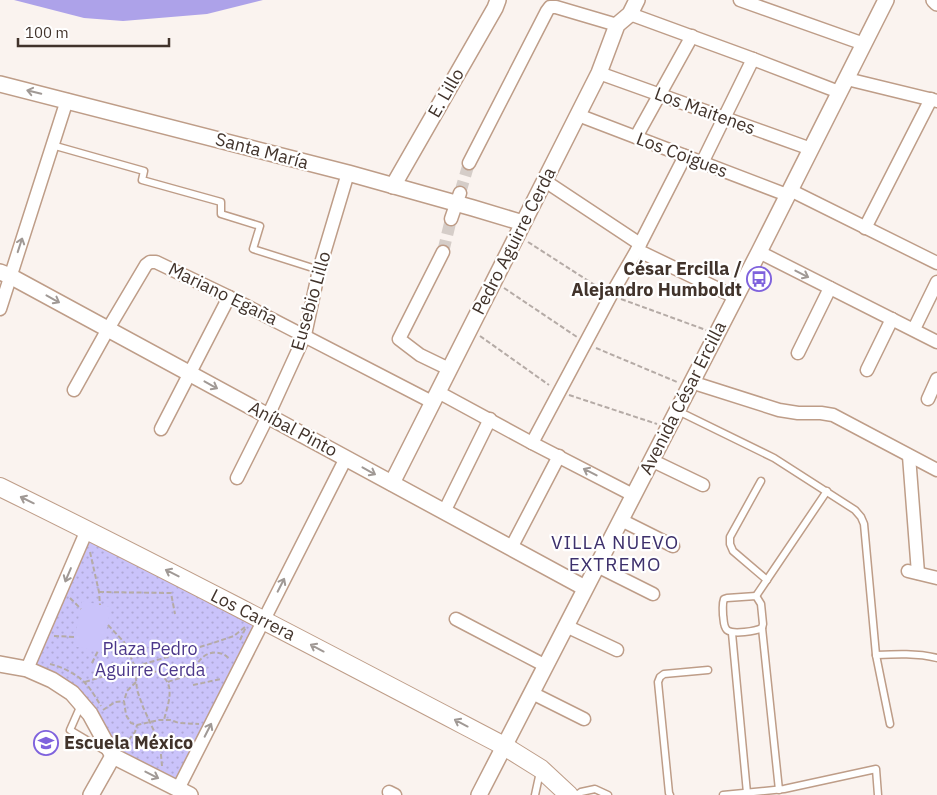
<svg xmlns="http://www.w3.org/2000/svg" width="937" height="795" font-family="'IBM Plex Sans',sans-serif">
	<defs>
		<pattern id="park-dots" width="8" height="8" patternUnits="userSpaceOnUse" patternTransform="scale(1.25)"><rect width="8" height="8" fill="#cac3fa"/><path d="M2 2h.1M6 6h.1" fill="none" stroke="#afa8d6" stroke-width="1.8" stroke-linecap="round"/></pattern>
	</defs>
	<rect width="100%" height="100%" fill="#faf3ef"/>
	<path fill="url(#park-dots)" d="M89,540L255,625L173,784L117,754L93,712L34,668Z"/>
	<path fill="#cac3fa" d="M82,601L111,607L102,652L73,646Z"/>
	<path fill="#ada2e9" d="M14,0H263L207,14L123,21L84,18Z"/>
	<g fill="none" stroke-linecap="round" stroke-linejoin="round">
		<g stroke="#d5cdc8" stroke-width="12" stroke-dasharray="12 6" stroke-linecap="butt">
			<path d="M460,193L469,163"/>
			<path d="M443,252L451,219"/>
		</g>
		<defs>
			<g id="service">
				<path d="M52,145L144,171L142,180L221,202V214L260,226L253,249L319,270"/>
				<path d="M678,411L774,458L855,510L861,517L864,524L876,655L890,724"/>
				<path d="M761,481L730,537V544L733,551L767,580"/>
				<path d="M756,596L761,604L763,624L762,628C756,631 733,635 727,630C723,626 724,620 723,615C723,609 722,604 724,599L727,598Z"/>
				<path d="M756,596L827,491"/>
				<path d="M762,628L779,790"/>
				<path d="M732,633L747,793L745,795"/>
				<path d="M876,655C896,654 917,653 937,658"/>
				<path d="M81,705L70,730L107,752"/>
				<path d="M535,795L540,772"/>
				<path d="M577,795L581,792L595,789L608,795"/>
				<path d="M670,795L669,793L658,682L660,677L664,674L708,670"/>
				<path d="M723,795L784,789L876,769L878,795"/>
			</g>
			<g id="minor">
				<path d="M740,0L864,44"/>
				<path d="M630,14L753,59L839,92"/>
				<path d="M599,73L811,149"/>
				<path d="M847,79L937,101"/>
				<path d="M578,115L787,195"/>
				<path d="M636,137L692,36"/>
				<path d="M469,163L547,11L550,7H556L617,25"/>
				<path d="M702,163L753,59"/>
				<path d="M545,181L640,244"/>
				<path d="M790,190L937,263"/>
				<path d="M451,219L460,193"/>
				<path d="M865,228L931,99"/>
				<path d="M637,250L735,297"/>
				<path d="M443,252L399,339L420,355L449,369"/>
				<path d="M759,252L937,342"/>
				<path d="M0,309L67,100"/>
				<path d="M914,329L937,282"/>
				<path d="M798,353L830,288"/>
				<path d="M867,370L892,319"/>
				<path d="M691,382L779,410L798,413H821L833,415L937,470"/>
				<path d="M74,390L108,329L146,265L150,262H156L229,297L432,402"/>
				<path d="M438,392L532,443L633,495"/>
				<path d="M928,399L937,379"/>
				<path d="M161,429L229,297"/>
				<path d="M532,443L611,295L637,250L685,156"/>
				<path d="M909,456L918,573"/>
				<path d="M651,460L703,485"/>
				<path d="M237,478L268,416L305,335L319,270L348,173"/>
				<path d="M444,512L490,419"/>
				<path d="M621,520L673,546"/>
				<path d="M511,548L559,456"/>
				<path d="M597,566L653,594"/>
				<path d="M908,571L937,578"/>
				<path d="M456,619L546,666"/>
				<path d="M566,626L617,650"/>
				<path d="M27,669L87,530"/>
				<path d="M532,693L584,719"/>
				<path d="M178,789L346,458"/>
				<path d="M389,792L395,795"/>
			</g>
			<g id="tertiary">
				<path d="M934,0L937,3"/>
				<path d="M0,84L348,173L473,208L523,223"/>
				<path d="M393,186L495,8L498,0"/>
				<path d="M0,272L10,276L585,588"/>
				<path d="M392,483L599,73L617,25L630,14L637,0"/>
				<path d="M0,664L27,669L52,680L72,693L90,714L113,756"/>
				<path d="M113,756L190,795"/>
				<path d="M91,795L113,756"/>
				<path d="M479,795L759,252L886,0"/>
			</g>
			<path id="secondary" d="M0,487C169,570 336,658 504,746L541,769L569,795"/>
		</defs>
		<use href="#service" stroke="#be9d88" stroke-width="9"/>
		<use href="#minor" stroke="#be9d88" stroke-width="15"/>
		<use href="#tertiary" stroke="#be9d88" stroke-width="18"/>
		<use href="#secondary" stroke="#be9d88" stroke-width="20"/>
		<g stroke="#b5aba6" stroke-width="2" stroke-dasharray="5 2.5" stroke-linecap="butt">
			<path d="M528,242L601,289"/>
			<path d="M504,288L577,337"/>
			<path d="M621,299L706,330"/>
			<path d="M480,336L549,385"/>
			<path d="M596,348L677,382"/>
			<path d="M569,395L657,424"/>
			<path d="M90,552L99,592L100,605"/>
			<path d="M99,592L171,593L175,614"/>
			<path d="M70,598L81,609"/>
			<path d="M108,625L124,642L129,653L135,667L137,690L143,707L160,744L162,766"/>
			<path d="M54,636L75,637"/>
			<path d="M240,640L246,627"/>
			<path d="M92,663L98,651"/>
			<path d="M50,664C62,667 77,674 85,683C91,689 96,698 101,706"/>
			<path d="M147,664C152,671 155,671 162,676C176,686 167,707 164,720"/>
			<path d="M85,682L213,643L234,636L245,627"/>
			<path d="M136,682L127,691L124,701L126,715L131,723L137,725L159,720H170L179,723L199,724"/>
			<path d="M168,682C175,679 184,678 190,673C195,670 197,662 202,658C210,650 224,651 230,660"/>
			<path d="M193,685L221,679"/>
			<path d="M103,710L115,702L124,701"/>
			<path d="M120,741L127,748"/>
			<path d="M124,746L135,732L137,725"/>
		</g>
		<use href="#service" stroke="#fff" stroke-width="6"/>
		<use href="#minor" stroke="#fff" stroke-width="12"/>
		<use href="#tertiary" stroke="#fff" stroke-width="15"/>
		<use href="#secondary" stroke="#fff" stroke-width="18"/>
	</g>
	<defs><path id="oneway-shaft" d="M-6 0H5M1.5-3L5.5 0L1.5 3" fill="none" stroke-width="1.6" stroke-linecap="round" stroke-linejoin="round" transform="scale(1.25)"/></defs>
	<g stroke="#a09995">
		<use href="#oneway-shaft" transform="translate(34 92) rotate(-166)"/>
		<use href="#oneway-shaft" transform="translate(20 245) rotate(-72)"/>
		<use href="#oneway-shaft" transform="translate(802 274) rotate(27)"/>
		<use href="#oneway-shaft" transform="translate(53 299) rotate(29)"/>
		<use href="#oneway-shaft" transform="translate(211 385) rotate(29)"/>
		<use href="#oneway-shaft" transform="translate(369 471) rotate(29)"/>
		<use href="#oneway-shaft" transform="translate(590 472) rotate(-153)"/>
		<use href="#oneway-shaft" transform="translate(27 500) rotate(-154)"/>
		<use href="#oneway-shaft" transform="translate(172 573) rotate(-153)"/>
		<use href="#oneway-shaft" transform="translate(68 575) rotate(113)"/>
		<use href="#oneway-shaft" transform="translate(281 585) rotate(-63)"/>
		<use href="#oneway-shaft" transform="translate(317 648) rotate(-152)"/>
		<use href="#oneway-shaft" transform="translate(461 723) rotate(-152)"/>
		<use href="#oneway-shaft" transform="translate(208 730) rotate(-63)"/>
		<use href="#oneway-shaft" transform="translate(152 775) rotate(27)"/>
	</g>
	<defs>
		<symbol id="bus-ring" viewBox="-11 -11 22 22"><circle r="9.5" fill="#fff" stroke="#7f62dd" stroke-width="1.5"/><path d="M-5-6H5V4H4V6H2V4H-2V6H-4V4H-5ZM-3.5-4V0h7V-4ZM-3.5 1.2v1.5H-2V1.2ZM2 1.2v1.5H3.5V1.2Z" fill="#7f62dd"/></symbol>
		<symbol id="school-ring" viewBox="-11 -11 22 22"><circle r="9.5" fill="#fff" stroke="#7f62dd" stroke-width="1.5"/><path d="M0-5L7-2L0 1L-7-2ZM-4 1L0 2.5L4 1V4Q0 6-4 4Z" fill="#7f62dd"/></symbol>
	</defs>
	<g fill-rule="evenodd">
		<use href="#bus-ring" x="745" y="265" width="28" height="28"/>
		<use href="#school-ring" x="32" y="729" width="28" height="28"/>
	</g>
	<g text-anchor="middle" stroke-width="4.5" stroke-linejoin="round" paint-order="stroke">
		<g font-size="18" fill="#41332b" stroke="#fff">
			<text transform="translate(446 93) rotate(-60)" y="6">E. Lillo</text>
			<text transform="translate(705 111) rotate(20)" y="6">Los Maitenes</text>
			<text transform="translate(262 151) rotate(15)" y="6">Santa María</text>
			<text transform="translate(682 155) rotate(21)" y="6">Los Coigues</text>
			<text transform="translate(514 241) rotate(-63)" y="6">Pedro Aguirre Cerda</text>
			<text transform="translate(223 294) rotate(26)" y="6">Mariano Egaña</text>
			<text transform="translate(311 301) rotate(-74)" y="6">Eusebio Lillo</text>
			<text transform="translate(683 398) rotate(-63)" y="6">Avenida César Ercilla</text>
			<text transform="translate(293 429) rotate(28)" y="6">Aníbal Pinto</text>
			<text transform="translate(253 615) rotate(27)" y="6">Los Carrera</text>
		</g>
		<g font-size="18" font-weight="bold" fill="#41332b" stroke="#fff" text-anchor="end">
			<text x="742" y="275">César Ercilla /<tspan x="742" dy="21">Alejandro Humboldt</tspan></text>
			<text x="64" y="749" text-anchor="start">Escuela México</text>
		</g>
		<g font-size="18" fill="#4c388a" stroke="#fff">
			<text x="150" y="655">Plaza Pedro<tspan x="150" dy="21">Aguirre Cerda</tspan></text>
		</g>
		<g font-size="19" letter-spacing="1" fill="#3d306c" stroke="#fff">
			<text x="615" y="549">VILLA NUEVO<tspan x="615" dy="22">EXTREMO</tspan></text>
		</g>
	</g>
	<path d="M18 38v8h151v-8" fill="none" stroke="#41332b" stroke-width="2.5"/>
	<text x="25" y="38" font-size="15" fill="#41332b" stroke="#ffffff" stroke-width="4" paint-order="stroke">100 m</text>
</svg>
